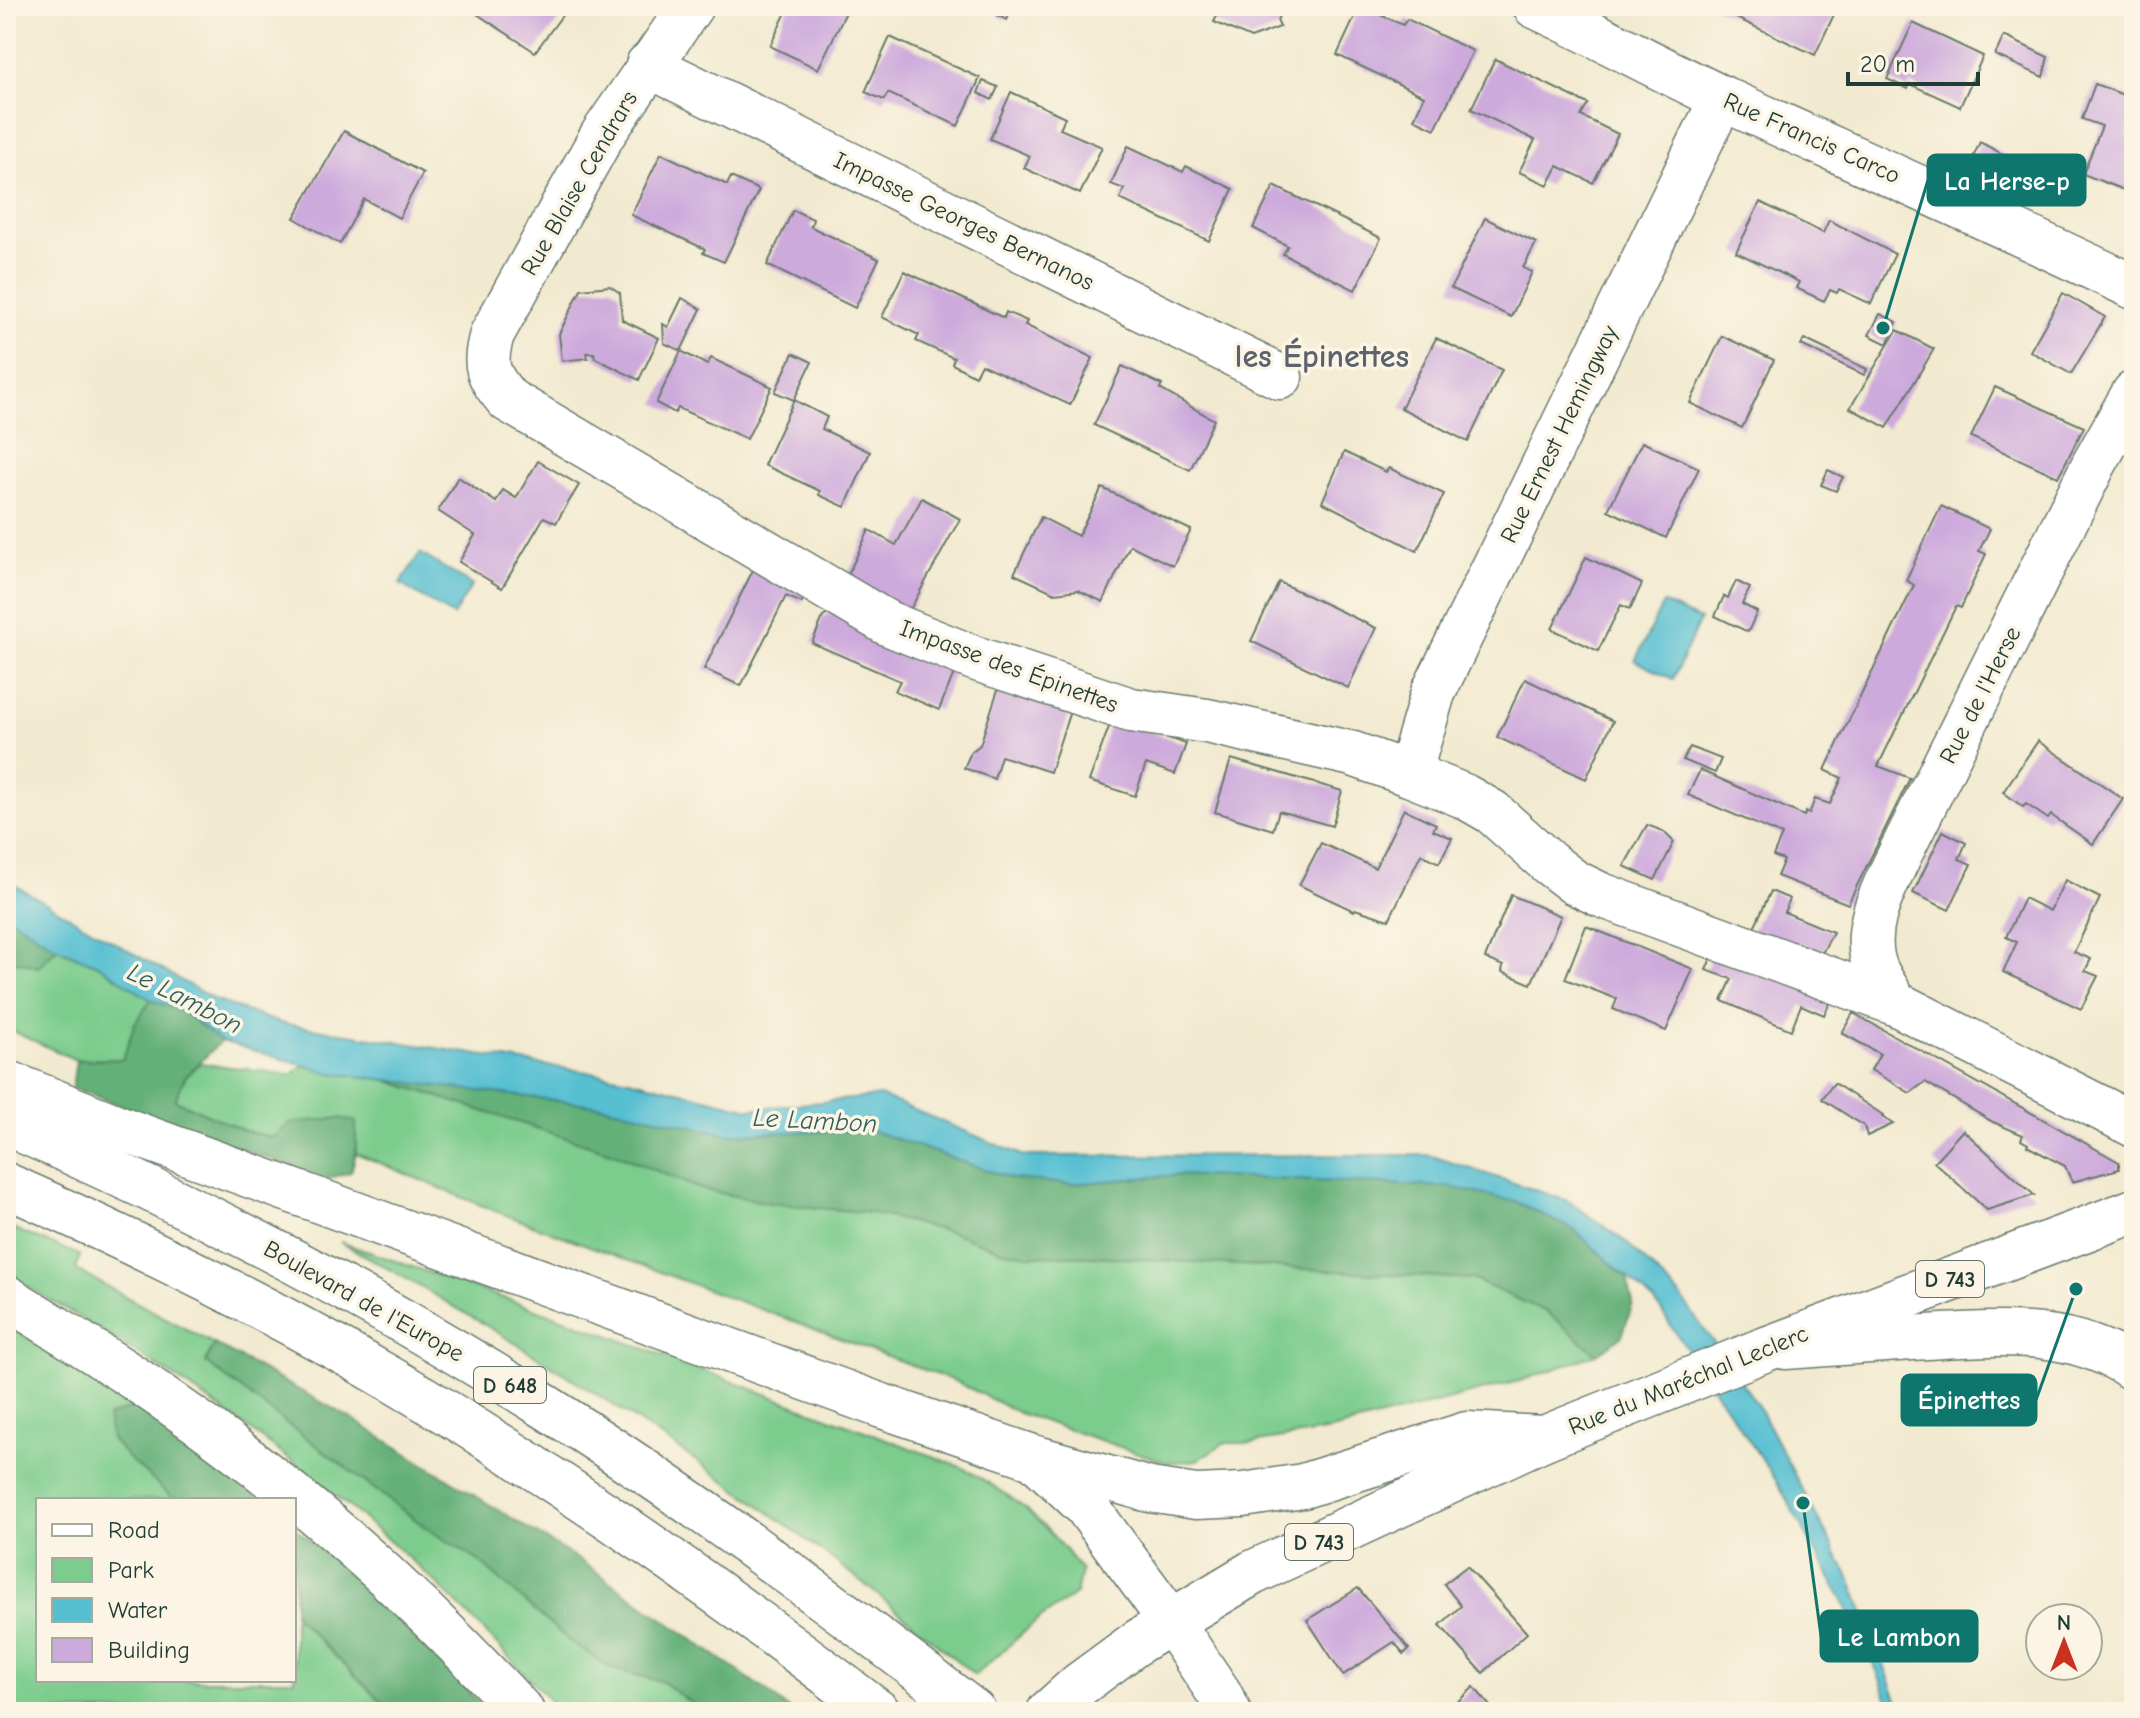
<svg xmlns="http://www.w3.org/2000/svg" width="2140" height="1718" font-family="'Comic Neue',sans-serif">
	<rect width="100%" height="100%" fill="#fcf5e5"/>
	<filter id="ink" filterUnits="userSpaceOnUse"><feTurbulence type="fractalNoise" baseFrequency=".0125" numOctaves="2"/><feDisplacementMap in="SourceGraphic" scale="16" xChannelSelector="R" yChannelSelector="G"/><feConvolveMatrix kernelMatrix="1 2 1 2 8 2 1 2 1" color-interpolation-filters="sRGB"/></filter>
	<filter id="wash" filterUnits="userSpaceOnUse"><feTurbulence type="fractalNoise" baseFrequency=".006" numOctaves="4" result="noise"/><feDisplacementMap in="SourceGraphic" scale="32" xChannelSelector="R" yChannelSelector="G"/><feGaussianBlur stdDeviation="1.8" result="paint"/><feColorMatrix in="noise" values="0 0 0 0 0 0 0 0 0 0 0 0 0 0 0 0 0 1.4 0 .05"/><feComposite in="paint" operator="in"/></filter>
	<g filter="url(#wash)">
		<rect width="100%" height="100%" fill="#f2ead0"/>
		<g fill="#7bcc8d" stroke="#4d8460" stroke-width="2">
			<path d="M57,948L98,965L151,1000L135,1023L123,1059L76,1060L6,1028V958L38,967Z"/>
			<path d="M200,1063L291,1075L304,1065L330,1073L383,1079L614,1153L700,1189L770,1203L872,1213L955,1233L1000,1250L1027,1255L1091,1256L1472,1279L1547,1312L1597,1354L1523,1380L1331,1430L1252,1443H1224L1197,1460L1168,1463L1019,1413L957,1382L495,1211L356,1153V1122L273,1138L243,1130L175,1100L185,1077Z"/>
			<path d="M6,1226L80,1255L76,1270L214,1344L206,1363L428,1529L479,1561L569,1641L612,1669L661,1681L694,1705L700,1712H561C515,1664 470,1614 421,1569C295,1454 156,1358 6,1275Z"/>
			<path d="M340,1242L576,1323L961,1467C1016,1497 1044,1520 1081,1571L1076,1594L1039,1619L975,1675C925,1635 876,1591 824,1553C670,1437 509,1334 340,1242Z"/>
			<path d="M6,1324L137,1406L107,1417L127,1457L175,1500H38V1680H294V1615L392,1712H6Z"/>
		</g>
		<g fill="#64b078" stroke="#427656" stroke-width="2">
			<path d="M6,915L57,948L38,967L6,958Z"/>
			<path d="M151,1000L180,1010L221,1041L185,1077L175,1100L243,1130L272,1138L291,1123L340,1118L356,1122V1153L351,1172L326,1179L72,1088L76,1060L123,1059L135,1023Z"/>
			<path d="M383,1079L603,1106L726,1134L870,1130L1013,1179L1069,1184L1178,1175L1450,1187L1517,1202L1574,1230L1627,1278L1633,1303L1622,1336L1597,1354L1547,1312L1472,1279L1091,1256L1027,1255L1000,1250L955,1233L872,1213L770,1203L700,1189L614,1153Z"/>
			<path d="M214,1344L347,1416L582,1562L765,1690L792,1712H700L694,1705L661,1681L612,1669L569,1641L479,1561L428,1529L206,1363Z"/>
			<path d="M137,1406L261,1500H175L127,1457L111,1439L107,1417Z"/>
			<path d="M294,1527L350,1573L488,1712H392L294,1615Z"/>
		</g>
		<g fill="#56bfd2" stroke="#3a7e83" stroke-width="2">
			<path d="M420,553L472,585L453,616L400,584Z"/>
			<path d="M1663,603L1700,620L1673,679L1635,661Z"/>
			<path d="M6,880L215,1000L279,1023L625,1078L750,1109L881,1096L1024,1156L1429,1155L1568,1201L1625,1241L1681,1297L1757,1404L1852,1583L1902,1712H1893L1862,1635L1777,1482L1655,1302L1574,1230L1517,1202L1449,1187L1178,1175L1069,1184L1013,1179L870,1130L726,1134L603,1106L330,1073L221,1041L180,1010L151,1000L98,965L57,948L6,915Z"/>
		</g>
		<g id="blocks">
			<g fill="#cdaadc">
				<path d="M482,6H569L535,52L477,14Z"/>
				<path d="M789,6H849L818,69L770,46Z"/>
				<path d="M1002,6H1013L1007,20L998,16Z"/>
				<path d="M1207,6H1284L1277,20L1280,27L1251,38L1214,22L1219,12Z"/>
				<path d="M1360,6L1403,25L1407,19L1473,51L1435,129L1414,119L1424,96L1337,55Z"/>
				<path d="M1711,6H1838L1815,55Z"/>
				<path d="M1913,23L1983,56L1960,107L1910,84L1908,89L1887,79Z"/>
				<path d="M2004,36L2048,57L2043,77L1995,55Z"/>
				<path d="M890,37L980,78L958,126L888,93L884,100L865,92Z"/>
				<path d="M1495,59L1588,104L1581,116L1618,134L1593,183L1558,166L1548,185L1519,172L1535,140L1471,109Z"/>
				<path d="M983,81L998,87L992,100L978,93Z"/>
				<path d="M2095,84L2134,99V116L2127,135L2134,138V194L2083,174L2102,126L2082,119Z"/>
				<path d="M1011,92L1065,117L1060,129L1102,147L1080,194L1024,168L1030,156L990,139Z"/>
				<path d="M344,131L423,173L399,218L364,199L340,244L294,218Z"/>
				<path d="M1980,142L2008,157L2000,176L1971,162Z"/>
				<path d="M1128,146L1183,172L1186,166L1233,189L1209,241L1120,199L1124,189L1111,184Z"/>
				<path d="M661,153L727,185L731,177L759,190L724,262L703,253L705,249L631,215Z"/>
				<path d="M1274,186L1381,238L1355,290L1283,254L1288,246L1253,228Z"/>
				<path d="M1760,202L1823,233L1829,220L1895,254L1871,304L1839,289L1837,293L1830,290L1824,301L1796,288L1799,282L1736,252Z"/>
				<path d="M793,210L813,219L811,227L879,259L855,308L767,265Z"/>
				<path d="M1485,218L1536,243L1523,268L1532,272L1511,317L1451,288Z"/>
				<path d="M904,271L1004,318L1006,312L1027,321L1025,325L1093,358L1070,405L981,364L975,376L952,364L954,358L916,341L919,335L882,317Z"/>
				<path d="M610,286L620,293L622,320L659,338L639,380L595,358L594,353H587L588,358L562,361L559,334L581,289Z"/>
				<path d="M2063,293L2105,317L2071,374L2030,351Z"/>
				<path d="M682,298L701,309L681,351L664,343L663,324L668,327Z"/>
				<path d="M1880,314L1897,322L1887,344L1869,335Z"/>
				<path d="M1897,330L1934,349L1887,428L1850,408Z"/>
				<path d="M1722,336L1774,360L1742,428L1690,403Z"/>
				<path d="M1436,338L1502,370L1468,442L1401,408Z"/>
				<path d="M1804,339L1867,369L1864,375L1801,345Z"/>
				<path d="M681,351L707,365L711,358L772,387L747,439L678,408L675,413L656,403Z"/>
				<path d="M793,353L812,362L794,400L827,417L822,429L870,452L845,507L819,495L820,491L764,465L794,400L775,392Z"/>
				<path d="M1122,366L1162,385L1160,389L1214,420L1190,470L1094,425Z"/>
				<path d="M1995,387L2084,427L2058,477L1971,437Z"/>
				<path d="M1642,442L1699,468L1666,538L1608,510Z"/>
				<path d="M1344,452L1386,472L1389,468L1444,494L1417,551L1322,502Z"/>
				<path d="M538,461L579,485L556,523L544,517L502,588L459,562L475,535L438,511L458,477L496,502L503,490L516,498Z"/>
				<path d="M1828,470L1843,477L1836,491L1821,485Z"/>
				<path d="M1102,488L1191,530L1173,566L1130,545L1103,602L1078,590L1055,593L1014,574L1041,517L1078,536Z"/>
				<path d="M922,498L960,519L907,615L845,581L869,530L896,545Z"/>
				<path d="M1941,506L1990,529L1979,551L1986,554L1961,608L1956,606L1878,766L1910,778L1848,904L1777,876L1784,860L1773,856L1782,835L1688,795L1700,770L1804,816L1806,812L1809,814L1815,799L1830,804L1842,778L1825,770L1914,585L1906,580Z"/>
				<path d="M1586,557L1642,584L1630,609L1621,605L1598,651L1552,629Z"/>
				<path d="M759,558L809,588L802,603L786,596L741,686L704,669Z"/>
				<path d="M1736,581L1750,588L1742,604L1757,612L1748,632L1715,616L1724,596L1728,598Z"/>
				<path d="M1279,582L1376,628L1348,688L1251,641Z"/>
				<path d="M832,612L957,666L939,710L895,691L900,681L812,643L823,617Z"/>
				<path d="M1525,679L1613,721L1586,779L1497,737Z"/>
				<path d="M1000,683L1070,711L1050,772L1001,756L994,779L964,768L971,752L980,745Z"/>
				<path d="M1112,719L1186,744L1175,774L1146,764L1135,796L1089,781Z"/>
				<path d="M2038,741L2123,799L2093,844L2051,815L2048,819L2026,804L2023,807L2003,792Z"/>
				<path d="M1690,747L1721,759L1715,773L1683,760Z"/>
				<path d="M1231,759L1342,791L1332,826L1279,811L1273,830L1215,812Z"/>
				<path d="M1404,809L1436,824L1433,830L1452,838L1439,863L1421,854L1389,920L1355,909L1354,911L1299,885L1321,843L1375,868Z"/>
				<path d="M1647,825L1663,831L1674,842L1655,880L1624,866Z"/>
				<path d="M1943,831L1966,843L1959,859L1971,864L1949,910L1913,893Z"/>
				<path d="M2065,880L2100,898L2074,952L2091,959L2085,971L2098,976L2081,1009L2003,972L2017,942L2006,937L2024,898L2050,911Z"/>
				<path d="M1771,891L1790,899L1784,912L1833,932L1818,961L1750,936Z"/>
				<path d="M1511,895L1561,916L1531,984L1502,972L1503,966L1485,958Z"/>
				<path d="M1586,926L1693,969L1666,1031L1613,1009L1617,999L1565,979Z"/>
				<path d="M1714,951L1831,1001L1824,1015L1801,1005L1791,1030L1722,1001L1732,979L1706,970Z"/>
				<path d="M1853,1013L2119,1162V1169L2072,1182L2065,1166L2027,1146L2028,1144L2021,1140L2023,1135L1993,1122L1925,1082L1910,1093L1871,1070L1880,1054L1842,1033Z"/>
				<path d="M1834,1083L1883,1115L1882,1117L1893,1124L1867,1136L1864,1126L1822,1099Z"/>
				<path d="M1963,1130L2034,1195L1987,1210L1934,1162Z"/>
				<path d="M1467,1566L1527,1633L1483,1673L1440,1625L1461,1606L1444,1584Z"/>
				<path d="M1358,1588L1409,1649L1404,1654L1394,1642L1343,1675L1307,1620Z"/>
				<path d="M1474,1687L1495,1712H1463L1456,1703Z"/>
			</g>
		</g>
	</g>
	<g filter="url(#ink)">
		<use href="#blocks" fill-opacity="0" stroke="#697a6b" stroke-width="2"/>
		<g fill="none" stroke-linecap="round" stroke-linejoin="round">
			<defs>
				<g id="minor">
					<path d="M691,6L603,134L492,334C483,366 487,375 508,400L887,623L974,658L1131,710L1207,721L1353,754L1409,774L1464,796L1492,812L1549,863L1574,882L1601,895L1895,1003L2134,1125"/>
					<path d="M1535,6C1600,36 1662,70 1726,100C1862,162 1999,223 2134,287"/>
					<path d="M648,65L1280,377"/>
					<path d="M1409,774L1433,693L1722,98"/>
					<path d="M1895,1003C1889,992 1881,981 1876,970C1860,931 1883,890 1899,856L2094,464L2134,393"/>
					<path d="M1785,1347C1832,1344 1879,1340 1926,1337C1999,1333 2071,1326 2134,1369"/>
				</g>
				<path id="major" d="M1049,1712L1079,1685L1139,1641L1252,1573L1544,1438L1766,1349L2134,1211"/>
				<g id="highway">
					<path d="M6,1082L125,1130L882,1406L1036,1458L1150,1490L1196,1497L1243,1495L1303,1486L1467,1434L1544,1438"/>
					<path d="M6,1123C193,1205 373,1298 546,1407C694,1500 835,1606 974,1712"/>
					<path d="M6,1185C139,1244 269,1308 394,1381C563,1480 723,1594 878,1712"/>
					<path d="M6,1297C60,1330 113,1363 165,1399C295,1488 416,1597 522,1712"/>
					<path d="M1040,1463L1086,1506L1170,1620L1219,1693L1229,1712"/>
				</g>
			</defs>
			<use href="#minor" stroke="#697a6b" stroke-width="47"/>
			<use href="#major" stroke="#697a6b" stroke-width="47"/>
			<use href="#highway" stroke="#697a6b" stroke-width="47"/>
			<use href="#minor" stroke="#fff" stroke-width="44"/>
			<use href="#major" stroke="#fff" stroke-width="44"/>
			<use href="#highway" stroke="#fff" stroke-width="44"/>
		</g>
	</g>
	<g text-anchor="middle" stroke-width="7" stroke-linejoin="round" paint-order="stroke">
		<g fill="#fcf5e5" stroke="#617469" stroke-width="2">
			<rect x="1916" y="1261" width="68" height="36" rx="6"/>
			<rect x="474" y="1367" width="72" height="36" rx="6"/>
			<rect x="1285" y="1524" width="68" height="36" rx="6"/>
		</g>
		<g font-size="22" font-weight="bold" fill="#1f3d34">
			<text x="1950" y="1287">D 743</text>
			<text x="510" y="1393">D 648</text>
			<text x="1319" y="1550">D 743</text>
		</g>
		<g font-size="24" fill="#1f3d34" stroke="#fcf5e5">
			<text transform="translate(1812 138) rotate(24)" y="8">Rue Francis Carco</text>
			<text transform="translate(579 183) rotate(-60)" y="8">Rue Blaise Cendrars</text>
			<text transform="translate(964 221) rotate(26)" y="8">Impasse Georges Bernanos</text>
			<text transform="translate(1559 434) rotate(-64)" y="8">Rue Ernest Hemingway</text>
			<text transform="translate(1009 666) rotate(20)" y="8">Impasse des Épinettes</text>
			<text transform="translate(1980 695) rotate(-63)" y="8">Rue de l'Herse</text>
			<text transform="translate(364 1301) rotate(29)" y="8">Boulevard de l'Europe</text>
			<text transform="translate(1688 1380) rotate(-22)" y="8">Rue du Maréchal Leclerc</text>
		</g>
		<g font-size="26" font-style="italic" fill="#2d5e5c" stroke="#fcf5e5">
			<text transform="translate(185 998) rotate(27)" y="9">Le Lambon</text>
			<text transform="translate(815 1120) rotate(3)" y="9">Le Lambon</text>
		</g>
		<g font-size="32" font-weight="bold" fill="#5c636f" stroke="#fcf5e5">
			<text x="1322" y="367">les Épinettes</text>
		</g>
	</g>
	<path fill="none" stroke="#0f766e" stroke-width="3" d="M1883 328L1928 180M2076 1289L2036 1400M1803 1503L1821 1636"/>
	<g fill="#0f766e" stroke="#fcf5e5" stroke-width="3">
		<circle cx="1883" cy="328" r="8"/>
		<circle cx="2076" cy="1289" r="8"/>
		<circle cx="1803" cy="1503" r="8"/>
	</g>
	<g fill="#0f766e" stroke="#0f766e" stroke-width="3">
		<rect x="1928" y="155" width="157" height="50" rx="8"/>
		<rect x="1902" y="1375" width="134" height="50" rx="8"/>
		<rect x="1821" y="1611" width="156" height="50" rx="8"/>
	</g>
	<g font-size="26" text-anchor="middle" font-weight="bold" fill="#fff">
		<text x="2007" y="190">La Herse-p</text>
		<text x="1969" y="1409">Épinettes</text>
		<text x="1899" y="1646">Le Lambon</text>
	</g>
	<rect width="2140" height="1718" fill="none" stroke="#fcf5e5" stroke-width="32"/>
	<rect x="36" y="1498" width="260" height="184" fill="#fcf5e5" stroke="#a4ab9e" stroke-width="2"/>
	<rect x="52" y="1524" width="40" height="12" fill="#ffffff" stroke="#a4ab9e" stroke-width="2"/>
	<text x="108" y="1538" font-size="24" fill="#1f3d34">Road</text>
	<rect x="52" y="1558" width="40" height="24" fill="#7bcc8d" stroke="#a4ab9e" stroke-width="2"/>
	<text x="108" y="1578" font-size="24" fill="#1f3d34">Park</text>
	<rect x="52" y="1598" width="40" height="24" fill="#56bfd2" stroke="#a4ab9e" stroke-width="2"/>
	<text x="108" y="1618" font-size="24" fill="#1f3d34">Water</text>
	<rect x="52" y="1638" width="40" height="24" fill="#cdaadc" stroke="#a4ab9e" stroke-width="2"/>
	<text x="108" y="1658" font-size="24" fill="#1f3d34">Building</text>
	<g transform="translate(2064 1642)"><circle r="38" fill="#fcf5e5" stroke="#a4ab9e" stroke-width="2"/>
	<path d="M0-6L14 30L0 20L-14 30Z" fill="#c8321e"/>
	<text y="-12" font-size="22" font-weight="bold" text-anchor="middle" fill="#1f3d34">N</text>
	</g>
	<path d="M1848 72v12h130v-12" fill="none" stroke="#1f3d34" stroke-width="4"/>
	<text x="1860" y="72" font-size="24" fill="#1f3d34" stroke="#fcf5e5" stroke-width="6" paint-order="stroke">20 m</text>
</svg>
